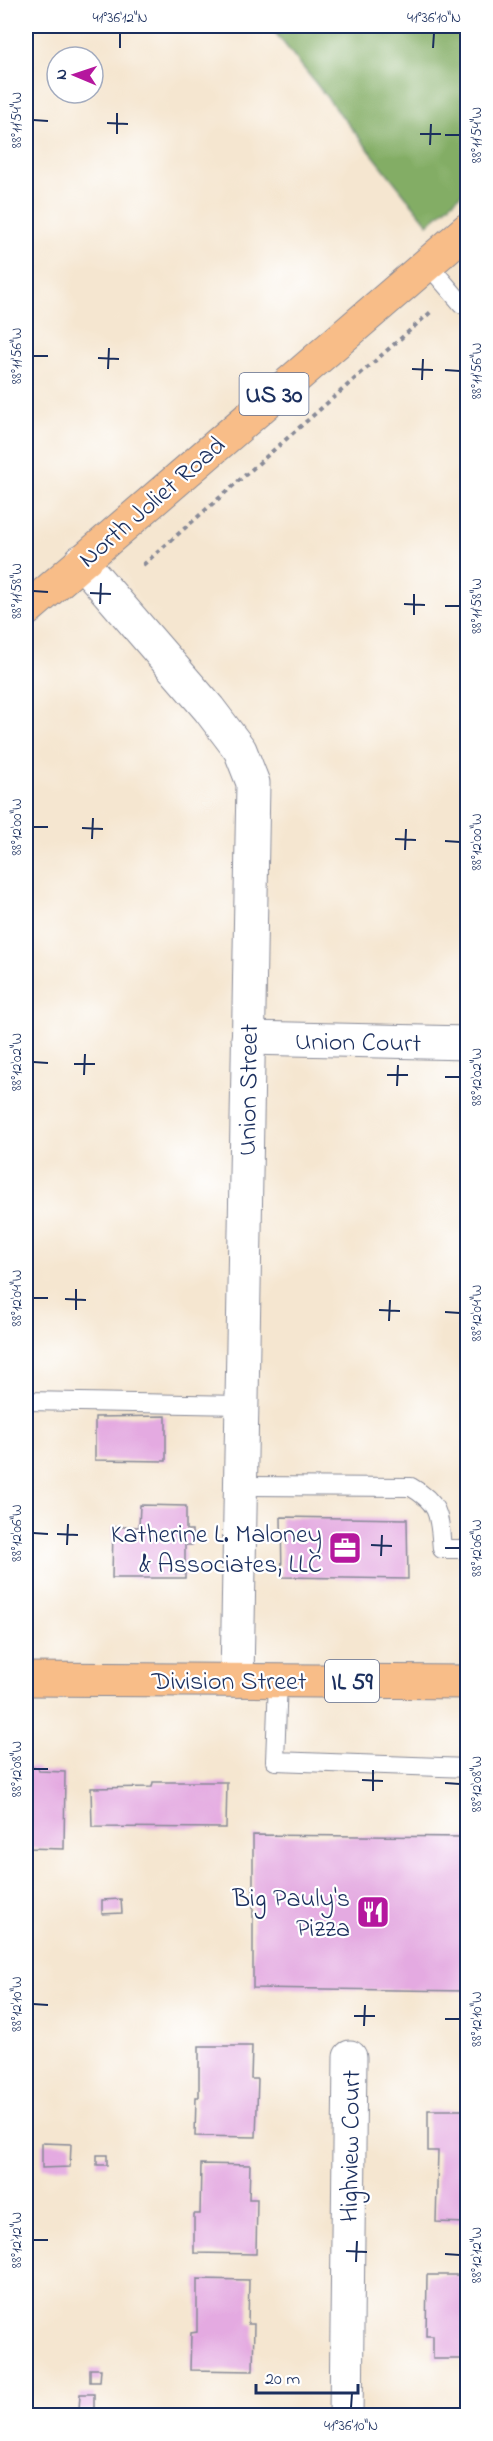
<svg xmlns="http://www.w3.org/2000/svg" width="493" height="2441" font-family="'Indie Flower',sans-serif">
	<rect width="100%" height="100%" fill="#fff"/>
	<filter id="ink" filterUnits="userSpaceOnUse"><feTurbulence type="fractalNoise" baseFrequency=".0167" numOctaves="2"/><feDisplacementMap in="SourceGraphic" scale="12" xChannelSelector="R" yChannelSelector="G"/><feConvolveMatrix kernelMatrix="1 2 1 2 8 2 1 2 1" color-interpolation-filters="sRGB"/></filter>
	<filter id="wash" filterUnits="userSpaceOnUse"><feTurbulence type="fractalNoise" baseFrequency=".008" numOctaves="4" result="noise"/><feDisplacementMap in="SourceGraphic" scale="24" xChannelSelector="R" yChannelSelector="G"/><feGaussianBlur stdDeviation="1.35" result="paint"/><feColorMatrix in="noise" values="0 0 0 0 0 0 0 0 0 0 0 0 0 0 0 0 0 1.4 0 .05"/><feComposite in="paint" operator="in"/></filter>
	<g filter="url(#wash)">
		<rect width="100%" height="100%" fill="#f5e6d0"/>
		<path fill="#83ad65" stroke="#4f6e62" stroke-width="1.5" d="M270,26H467V189L428,224Z"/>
		<g id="blocks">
			<g fill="#e4aae1">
				<path d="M166,1416V1461L95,1460V1417Z"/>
				<path d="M140,1505L186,1506V1530H192V1545H185V1578H112L113,1527H139Z"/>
				<path d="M281,1517L407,1519L408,1579L282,1577Z"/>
				<path d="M26,1767L38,1768L39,1771L65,1772L64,1849L26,1848Z"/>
				<path d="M153,1782H227L226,1828L92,1827L91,1788L152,1787Z"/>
				<path d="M253,1835L468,1837V1991L253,1988Z"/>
				<path d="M121,1899L122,1913L102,1914V1900Z"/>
				<path d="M199,2046H252L251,2079H258L256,2137L195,2136L196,2097H199Z"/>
				<path d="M428,2110H468V2223L436,2222L438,2151H428Z"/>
				<path d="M42,2143L71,2144L70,2167L42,2168Z"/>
				<rect x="97" y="2155" width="10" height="10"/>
				<path d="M201,2164L250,2165L249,2199H257L256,2254L194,2253V2214H200Z"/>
				<path d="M427,2275H468V2359H433V2336H426Z"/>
				<path d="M197,2279L249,2280L248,2324H254L253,2371L190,2370L191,2333L197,2332Z"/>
				<path d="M90,2369H101L100,2382H90Z"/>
				<path d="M80,2394H94V2410H79Z"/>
			</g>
		</g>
	</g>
	<g filter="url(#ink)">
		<use href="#blocks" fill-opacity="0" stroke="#888a97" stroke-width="1.5"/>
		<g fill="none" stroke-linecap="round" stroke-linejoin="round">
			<defs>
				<g id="service">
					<path d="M426,262L462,304L468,300"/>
					<path d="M26,1401L241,1405"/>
					<path d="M240,1486L411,1487C441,1504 439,1517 442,1549H468"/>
					<path d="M278,1680L275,1761L468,1768"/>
				</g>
				<g id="minor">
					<path d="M81,561L209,709L240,750L253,783L237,1680"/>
					<path d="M248,1038L468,1043"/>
					<path d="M346,2416L350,2057"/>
				</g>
				<g id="primary">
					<path d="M26,610L468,229"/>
					<path d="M26,1679L468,1682"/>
				</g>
			</defs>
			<use href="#service" stroke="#888a97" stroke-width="20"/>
			<use href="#minor" stroke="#888a97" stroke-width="35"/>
			<use href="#primary" stroke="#888a97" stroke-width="35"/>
			<path stroke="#888a97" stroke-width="4" stroke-dasharray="4.5 4.5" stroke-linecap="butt" d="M143,565L433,310"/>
			<use href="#service" stroke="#fff" stroke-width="18"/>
			<use href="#minor" stroke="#fff" stroke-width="33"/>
			<use href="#primary" stroke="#f8bd88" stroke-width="33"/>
		</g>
	</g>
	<path fill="none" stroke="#1b2f5e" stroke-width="2" d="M120,48V33M433,48L434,33M33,120L48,121M107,123L128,124M117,134V113M420,134H441M445,135H460M430,145L431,124M33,356H48M98,358L119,359M108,369L109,348M412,369L433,370M445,370L460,371M422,380L423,359M33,591L48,592M90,593L111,594M100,604L101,583M404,604L425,605M445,606H460M414,615V594M33,827H48M82,828L103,829M92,839L93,818M395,839L416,840M445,841L460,842M405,850L406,829M33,1062L48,1063M74,1064H95M84,1075L85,1054M387,1075H408M445,1077H460M397,1086L398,1065M33,1298H48M65,1299L86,1300M76,1310V1289M379,1310L400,1311M445,1312L460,1313M389,1321L390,1300M33,1533L48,1534M57,1534L78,1535M67,1545L68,1524M371,1545L392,1546M445,1548H460M381,1556L382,1535M33,1769H48M362,1780L383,1781M445,1783L460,1784M373,1791V1770M33,2004L48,2005M354,2016H375M445,2019H460M364,2026L365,2005M33,2240H48M346,2251L367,2252M445,2254L460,2255M356,2262L357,2241M351,2408L352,2393"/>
	<defs>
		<symbol id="office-square" viewBox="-11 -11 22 22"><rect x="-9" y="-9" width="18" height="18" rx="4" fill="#b5179e" stroke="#fff"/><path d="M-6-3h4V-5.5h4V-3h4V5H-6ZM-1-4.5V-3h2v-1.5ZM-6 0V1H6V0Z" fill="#fff"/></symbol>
		<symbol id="restaurant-square" viewBox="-11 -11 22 22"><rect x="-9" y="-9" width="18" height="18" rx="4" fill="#b5179e" stroke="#fff"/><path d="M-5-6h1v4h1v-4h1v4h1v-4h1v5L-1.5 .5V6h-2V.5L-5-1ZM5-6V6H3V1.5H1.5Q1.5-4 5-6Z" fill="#fff"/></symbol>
	</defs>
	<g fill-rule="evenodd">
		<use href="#office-square" x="326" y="1529" width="38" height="38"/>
		<use href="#restaurant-square" x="354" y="1893" width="38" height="38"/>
	</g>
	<g text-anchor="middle" stroke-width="4.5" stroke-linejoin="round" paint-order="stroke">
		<g fill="#fff" stroke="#5f6d8e" stroke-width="1.5">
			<rect x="239.5" y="373" width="69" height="42" rx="4.5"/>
			<rect x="325" y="1660" width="54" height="42" rx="4.5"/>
		</g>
		<g font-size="24" font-weight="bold" fill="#1b2f5e">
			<text x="274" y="402">US 30</text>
			<text x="352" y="1689">IL 59</text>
		</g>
		<g font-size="26" fill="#1b2f5e" stroke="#fff">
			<text transform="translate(151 501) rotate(-41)" y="9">North Joliet Road</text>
			<text transform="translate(358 1041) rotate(1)" y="9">Union Court</text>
			<text transform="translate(247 1090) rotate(-89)" y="9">Union Street</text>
			<text x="229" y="1689">Division Street</text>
			<text transform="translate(349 2146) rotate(-89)" y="9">Highview Court</text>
		</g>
		<g font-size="26" fill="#1b2f5e" stroke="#fff" text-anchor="end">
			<text x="322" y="1542">Katherine L. Maloney<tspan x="322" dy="30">&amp; Associates, LLC</tspan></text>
			<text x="350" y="1906">Big Pauly's<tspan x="350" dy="30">Pizza</tspan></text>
		</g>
	</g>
	<rect width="493" height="2441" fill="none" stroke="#fff" stroke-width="66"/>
	<g transform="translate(75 75) rotate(272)"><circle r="28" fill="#ffffff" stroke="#a4acbf" stroke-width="1.5"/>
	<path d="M0-4.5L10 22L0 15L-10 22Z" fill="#b5179e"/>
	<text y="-9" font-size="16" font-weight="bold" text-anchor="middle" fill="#1b2f5e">N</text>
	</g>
	<path d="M256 2384v9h102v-9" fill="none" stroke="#1b2f5e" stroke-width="3"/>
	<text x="265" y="2384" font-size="18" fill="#1b2f5e" stroke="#ffffff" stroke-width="4.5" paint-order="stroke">20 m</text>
	<rect x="33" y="33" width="427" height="2375" fill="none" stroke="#1b2f5e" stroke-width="2"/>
	<g font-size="15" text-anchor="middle" fill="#1b2f5e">
		<text x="120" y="22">41°36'12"N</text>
		<text x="434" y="22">41°36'10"N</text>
		<text transform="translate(16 120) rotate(-90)" y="5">88°11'54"W</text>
		<text transform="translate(476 135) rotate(-90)" y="5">88°11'54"W</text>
		<text transform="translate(16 356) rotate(-90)" y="5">88°11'56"W</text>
		<text transform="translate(476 371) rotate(-90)" y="5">88°11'56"W</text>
		<text transform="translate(16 591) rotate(-90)" y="5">88°11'58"W</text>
		<text transform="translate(476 606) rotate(-90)" y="5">88°11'58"W</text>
		<text transform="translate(16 827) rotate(-90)" y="5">88°12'00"W</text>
		<text transform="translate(476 842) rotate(-90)" y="5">88°12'00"W</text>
		<text transform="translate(16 1062) rotate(-90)" y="5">88°12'02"W</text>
		<text transform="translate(476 1077) rotate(-90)" y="5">88°12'02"W</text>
		<text transform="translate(16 1298) rotate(-90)" y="5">88°12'04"W</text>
		<text transform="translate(476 1313) rotate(-90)" y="5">88°12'04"W</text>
		<text transform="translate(16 1533) rotate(-90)" y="5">88°12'06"W</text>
		<text transform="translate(476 1548) rotate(-90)" y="5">88°12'06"W</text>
		<text transform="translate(16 1769) rotate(-90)" y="5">88°12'08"W</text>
		<text transform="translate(476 1784) rotate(-90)" y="5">88°12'08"W</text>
		<text transform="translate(16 2004) rotate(-90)" y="5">88°12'10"W</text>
		<text transform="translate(476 2019) rotate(-90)" y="5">88°12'10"W</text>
		<text transform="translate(16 2240) rotate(-90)" y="5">88°12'12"W</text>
		<text transform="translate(476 2255) rotate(-90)" y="5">88°12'12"W</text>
		<text x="351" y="2430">41°36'10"N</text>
	</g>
</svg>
